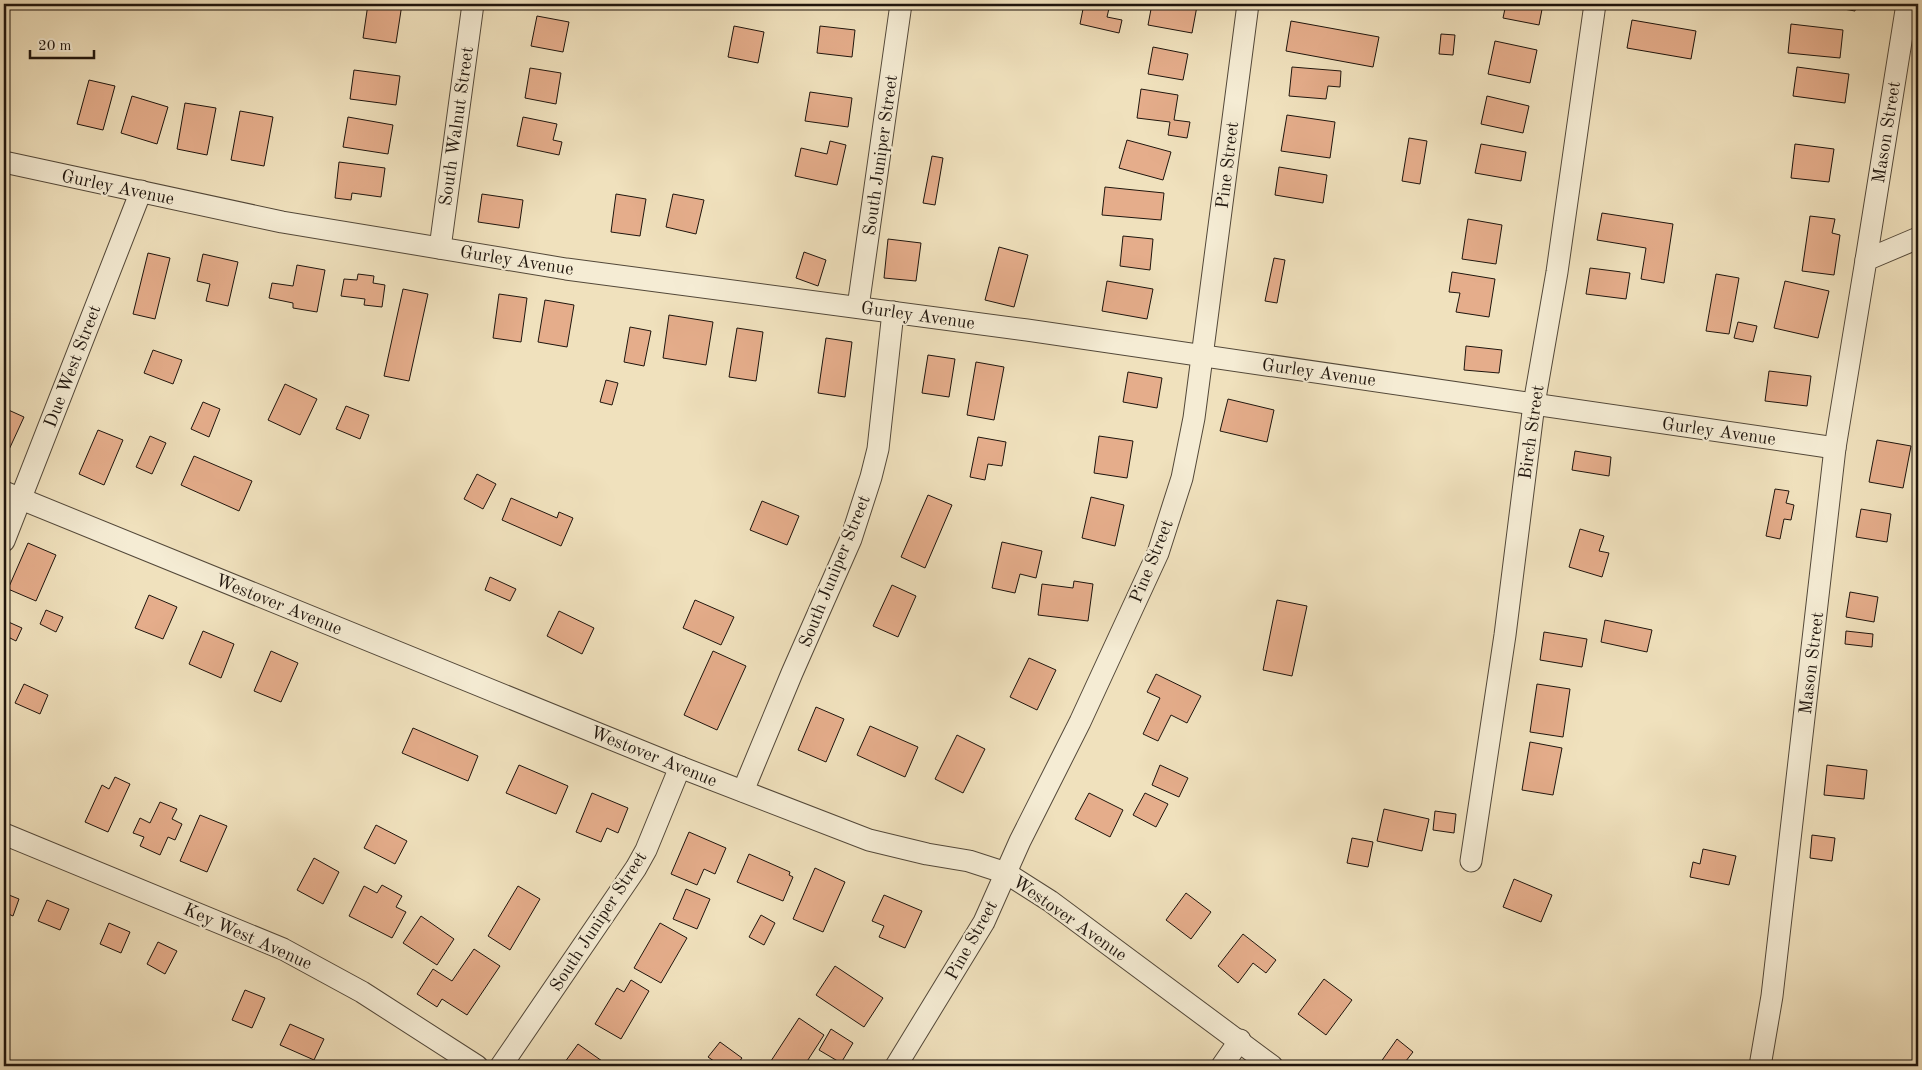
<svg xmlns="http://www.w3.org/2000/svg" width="1922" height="1070" font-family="'Old Standard TT',serif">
	<rect width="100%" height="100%" fill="#f0e1bd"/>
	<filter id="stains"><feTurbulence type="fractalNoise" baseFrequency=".004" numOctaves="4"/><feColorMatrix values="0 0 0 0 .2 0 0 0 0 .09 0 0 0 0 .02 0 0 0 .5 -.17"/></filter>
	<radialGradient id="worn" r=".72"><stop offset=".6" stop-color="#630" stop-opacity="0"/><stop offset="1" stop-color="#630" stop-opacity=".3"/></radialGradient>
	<g fill="#e5ad8b" stroke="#1f150d">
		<path d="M368,4H402L396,43L363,38Z"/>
		<path d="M1084,4H1110L1107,17L1122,20L1119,33L1080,24Z"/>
		<path d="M1152,4L1197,6L1192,33L1148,25Z"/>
		<path d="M1506,4H1543L1539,25L1503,18Z"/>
		<path d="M1679,4H1709L1708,9Z"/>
		<path d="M1815,4H1856L1855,11Z"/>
		<path d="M537,16L569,22L563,52L531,46Z"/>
		<path d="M1632,20L1696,31L1691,59L1627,48Z"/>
		<path d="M1291,21L1379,37L1373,67L1286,51Z"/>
		<path d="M1791,24L1843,30L1840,58L1788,53Z"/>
		<path d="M734,26L764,32L758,63L728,57Z"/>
		<path d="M820,26L855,30L852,57L817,53Z"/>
		<path d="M1441,34L1455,35L1453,55L1439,54Z"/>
		<path d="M1495,41L1537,50L1530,83L1488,74Z"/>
		<path d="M1153,47L1188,54L1183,80L1148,74Z"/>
		<path d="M1292,67L1341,71L1340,87L1328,86L1326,99L1289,96Z"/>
		<path d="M1797,67L1849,74L1845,103L1793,96Z"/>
		<path d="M530,68L561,73L556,104L525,98Z"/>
		<path d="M354,70L400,76L396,105L350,99Z"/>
		<path d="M89,80L115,86L103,130L77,124Z"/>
		<path d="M1141,89L1178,95L1174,120L1190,122L1187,138L1168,135L1170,122L1137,118Z"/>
		<path d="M810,92L852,98L848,127L805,121Z"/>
		<path d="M132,96L168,107L157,144L121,133Z"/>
		<path d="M1487,96L1529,106L1523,133L1481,124Z"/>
		<path d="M185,103L216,108L207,155L177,149Z"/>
		<path d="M240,111L273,117L264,166L231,160Z"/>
		<path d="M1287,115L1335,122L1330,158L1281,151Z"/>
		<path d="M348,117L393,125L388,154L343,147Z"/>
		<path d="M523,117L557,124L553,140L562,142L559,155L517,146Z"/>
		<path d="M1409,138L1427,141L1420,184L1402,181Z"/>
		<path d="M1127,140L1171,152L1163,180L1119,168Z"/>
		<path d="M830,141L846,145L837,185L795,176L801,148L827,154Z"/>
		<path d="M1481,144L1526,152L1521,181L1475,173Z"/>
		<path d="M1795,144L1834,149L1829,182L1791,178Z"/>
		<path d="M932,156L943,158L935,205L923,203Z"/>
		<path d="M339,162L385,168L381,197L352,193L351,200L335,198Z"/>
		<path d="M1279,167L1327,175L1323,203L1275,195Z"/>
		<path d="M1105,187L1164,193L1161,220L1102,215Z"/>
		<path d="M482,194L523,200L519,228L478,222Z"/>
		<path d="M616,194L646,199L640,236L611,232Z"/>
		<path d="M673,194L704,200L696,234L666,227Z"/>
		<path d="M1602,213L1673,224L1664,283L1641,279L1646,248L1597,240Z"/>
		<path d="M1810,216L1835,219L1832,233L1840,235L1834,275L1802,271Z"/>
		<path d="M1468,219L1502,225L1496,264L1462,259Z"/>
		<path d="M1123,236L1153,239L1150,270L1120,266Z"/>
		<path d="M888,239L921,243L916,281L884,278Z"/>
		<path d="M999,247L1028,255L1014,307L985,300Z"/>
		<path d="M804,252L826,260L818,286L796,278Z"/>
		<path d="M148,253L170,258L155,319L133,314Z"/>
		<path d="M203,254L238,262L228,306L206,301L210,284L197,281Z"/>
		<path d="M1274,258L1285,260L1277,303L1265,301Z"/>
		<path d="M297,265L325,270L317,312L293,308V303L269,298L272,283L293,286Z"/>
		<path d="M1590,268L1630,273L1626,299L1586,294Z"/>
		<path d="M1452,272L1495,279L1489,317L1456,312L1460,293L1449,292Z"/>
		<path d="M358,274L374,276L373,283L385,285L382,307L364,305L365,299L341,296L344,279L357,280Z"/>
		<path d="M1716,274L1739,278L1729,334L1706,331Z"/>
		<path d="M1107,281L1153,289L1147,319L1102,311Z"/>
		<path d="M1785,281L1829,291L1818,338L1774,328Z"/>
		<path d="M403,289L428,294L409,381L384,376Z"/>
		<path d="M499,294L527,298L521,342L493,338Z"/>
		<path d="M545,300L574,305L567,347L538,342Z"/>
		<path d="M669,315L713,322L706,365L663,358Z"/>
		<path d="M1738,322L1757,326L1753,342L1734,338Z"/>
		<path d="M630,327L651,331L644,366L624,362Z"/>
		<path d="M737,328L763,332L756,381L729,377Z"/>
		<path d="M826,338L852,342L845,397L818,393Z"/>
		<path d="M1466,346L1502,350L1499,373L1464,370Z"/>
		<path d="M153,350L182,360L173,384L144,373Z"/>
		<path d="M928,355L955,359L949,397L922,393Z"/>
		<path d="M976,362L1004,367L994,420L967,415Z"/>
		<path d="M1769,371L1811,376L1807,406L1765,401Z"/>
		<path d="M1128,372L1162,378L1157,408L1123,402Z"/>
		<path d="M606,380L618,383L612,405L600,402Z"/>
		<path d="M285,384L317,399L300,435L268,420Z"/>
		<path d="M1228,399L1274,410L1267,442L1220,431Z"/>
		<path d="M203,402L220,409L209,437L191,429Z"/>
		<path d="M346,406L369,415L360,439L336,429Z"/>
		<path d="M4,408L24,417L7,454L4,453Z"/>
		<path d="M98,430L123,440L104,485L79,474Z"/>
		<path d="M150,436L166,443L152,474L136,467Z"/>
		<path d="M1099,436L1133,441L1127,478L1094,473Z"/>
		<path d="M978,437L1006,442L1002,466L988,464L985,480L970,477Z"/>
		<path d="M1877,440L1911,446L1903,488L1869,482Z"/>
		<path d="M1575,451L1611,457L1609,476L1572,470Z"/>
		<path d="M194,456L252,481L239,511L181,485Z"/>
		<path d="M477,474L496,484L483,509L464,499Z"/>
		<path d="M1775,489L1789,491L1786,503L1794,505L1791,520L1784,519L1780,539L1766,536Z"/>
		<path d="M928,495L952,505L925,568L901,557Z"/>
		<path d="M1091,497L1124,505L1115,546L1082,538Z"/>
		<path d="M511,498L557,518L559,512L573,518L561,546L502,520Z"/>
		<path d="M762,501L799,516L787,545L750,530Z"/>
		<path d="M1861,509L1891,514L1887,542L1856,537Z"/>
		<path d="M1580,529L1604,536L1599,551L1609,553L1602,577L1569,567Z"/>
		<path d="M1002,542L1042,551L1036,578L1020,574L1015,593L992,588Z"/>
		<path d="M28,543L56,555L36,601L8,589Z"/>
		<path d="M490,577L516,589L510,601L485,590Z"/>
		<path d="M1074,581L1093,584L1088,621L1038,615L1042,584L1073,588Z"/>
		<path d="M892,585L916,596L898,637L873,626Z"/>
		<path d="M1850,592L1878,597L1874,622L1846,617Z"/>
		<path d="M149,595L177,607L163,639L135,628Z"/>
		<path d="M695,600L734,617L721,645L683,628Z"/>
		<path d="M1277,600L1307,606L1292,676L1263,670Z"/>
		<path d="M46,610L63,617L56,632L40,624Z"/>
		<path d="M559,611L594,628L582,654L547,636Z"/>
		<path d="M4,620L22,628L16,641L4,635Z"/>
		<path d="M1605,620L1652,630L1647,652L1601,642Z"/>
		<path d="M203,631L234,644L221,678L189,664Z"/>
		<path d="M1846,631L1873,634L1872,647L1845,644Z"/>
		<path d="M1544,632L1587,639L1582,667L1540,660Z"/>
		<path d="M271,651L298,663L281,702L254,691Z"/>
		<path d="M713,651L746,666L717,730L684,715Z"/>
		<path d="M1029,658L1056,670L1037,710L1010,697Z"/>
		<path d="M1156,674L1201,696L1187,723L1171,715L1158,741L1143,734L1160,698L1147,692Z"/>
		<path d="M24,684L48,695L40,714L15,703Z"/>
		<path d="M1537,684L1570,689L1563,737L1530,732Z"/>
		<path d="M816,707L844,719L826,762L798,750Z"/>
		<path d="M870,726L918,747L905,777L857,755Z"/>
		<path d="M413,728L478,756L468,781L402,753Z"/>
		<path d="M957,735L985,749L963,793L935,779Z"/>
		<path d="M1530,742L1562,748L1553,795L1522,790Z"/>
		<path d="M519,765L568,786L556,814L506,793Z"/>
		<path d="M1160,765L1188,778L1179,797L1152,785Z"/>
		<path d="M1827,765L1867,770L1864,799L1824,795Z"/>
		<path d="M115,777L130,784L108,832L85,822L102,785L109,789Z"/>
		<path d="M592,793L628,808L618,833L607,828L601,842L576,832Z"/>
		<path d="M1089,793L1123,810L1110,837L1075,819Z"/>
		<path d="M1145,793L1168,804L1156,827L1133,815Z"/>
		<path d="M160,802L177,809L172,819L182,824L175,840L168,837L160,855L140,846L144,837L133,833L140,818L150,823Z"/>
		<path d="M1384,809L1429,819L1422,851L1377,841Z"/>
		<path d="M1435,811L1456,814L1454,833L1433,830Z"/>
		<path d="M200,815L227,826L207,872L180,861Z"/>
		<path d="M376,825L407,841L395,864L364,848Z"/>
		<path d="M689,832L726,848L715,874L704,869L697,885L671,874Z"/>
		<path d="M1812,835L1835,838L1832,861L1810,858Z"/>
		<path d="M1352,838L1373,842L1368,867L1347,863Z"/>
		<path d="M1703,849L1736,856L1729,885L1690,877L1693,862L1700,864Z"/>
		<path d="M749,854L790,872L789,875L793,877L783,901L737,882Z"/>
		<path d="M314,858L339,872L323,904L297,890Z"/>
		<path d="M815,868L845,882L823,932L793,919Z"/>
		<path d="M1514,879L1552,895L1541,922L1503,907Z"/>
		<path d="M382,885L402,896L396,907L406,912L392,938L349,916L364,886L377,893Z"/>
		<path d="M518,886L540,899L510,950L488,936Z"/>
		<path d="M686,889L710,899L697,929L673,919Z"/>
		<path d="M4,893L19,899L13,916L4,912Z"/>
		<path d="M1186,893L1211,912L1191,939L1166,920Z"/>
		<path d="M884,895L922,911L905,948L879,937L884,926L872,921Z"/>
		<path d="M47,900L69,909L60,930L38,921Z"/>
		<path d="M761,915L775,923L764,945L749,937Z"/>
		<path d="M421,916L454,939L437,965L403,943Z"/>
		<path d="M109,923L130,932L121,953L100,944Z"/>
		<path d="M660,923L687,938L661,983L634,968Z"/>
		<path d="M1243,934L1276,960L1266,973L1253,963L1238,983L1218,966Z"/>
		<path d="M158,942L177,951L165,974L147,964Z"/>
		<path d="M474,949L500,966L467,1015L442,999L437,1007L417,994L433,969L452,981Z"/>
		<path d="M835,966L883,998L864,1027L816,995Z"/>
		<path d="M1324,979L1352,1000L1326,1035L1298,1014Z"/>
		<path d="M631,980L649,991L621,1039L595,1024L617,988L624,992Z"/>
		<path d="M245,990L265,998L252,1028L232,1020Z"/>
		<path d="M799,1018L824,1035L804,1066H772L769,1064Z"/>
		<path d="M290,1024L324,1039L314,1060L280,1045Z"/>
		<path d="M831,1029L853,1043L841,1063L819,1050Z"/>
		<path d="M1397,1039L1413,1052L1402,1066H1378Z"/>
		<path d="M720,1042L742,1058L736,1066H721L708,1057Z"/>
		<path d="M578,1044L609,1066H562Z"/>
	</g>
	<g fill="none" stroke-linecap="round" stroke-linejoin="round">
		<defs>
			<g id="street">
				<path d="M4,162L282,222L566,269L1027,330L1835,448"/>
				<path d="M440,248L473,4"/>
				<path d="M1866,260L1907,4"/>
				<path d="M858,307L901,4"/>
				<path d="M4,492L680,767L869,840L927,854L969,861L1006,873L1050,901L1272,1066"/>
				<path d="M4,541L141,191"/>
				<path d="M743,791L792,673L851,539L871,477L878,449L893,312"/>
				<path d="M4,834L283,949L362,992L477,1066"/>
				<path d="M1471,861L1505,635L1534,404L1557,272L1595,4"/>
				<path d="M501,1066L636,868L646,850L680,767"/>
				<path d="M896,1066L984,922L1020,841L1080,722L1158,553L1182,478L1194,418L1248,4"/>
				<path d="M1222,1066L1240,1040"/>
				<path d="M1760,1066L1772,996L1835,448L1866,260L1918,238"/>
			</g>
		</defs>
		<use href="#street" stroke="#534839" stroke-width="23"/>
		<use href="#street" stroke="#f5ecd4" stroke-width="21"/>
	</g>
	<g text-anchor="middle" stroke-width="4.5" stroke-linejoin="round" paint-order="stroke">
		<g font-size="18" fill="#1f150d" stroke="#f5ecd4">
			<text transform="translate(456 126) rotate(-82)" y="6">South Walnut Street</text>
			<text transform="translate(1886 132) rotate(-81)" y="6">Mason Street</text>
			<text transform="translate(880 155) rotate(-82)" y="6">South Juniper Street</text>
			<text transform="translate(1227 165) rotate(-83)" y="6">Pine Street</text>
			<text transform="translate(118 187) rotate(12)" y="6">Gurley Avenue</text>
			<text transform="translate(517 260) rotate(9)" y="6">Gurley Avenue</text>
			<text transform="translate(918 315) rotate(8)" y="6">Gurley Avenue</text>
			<text transform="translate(72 366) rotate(-69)" y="6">Due West Street</text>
			<text transform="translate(1319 372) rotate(8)" y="6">Gurley Avenue</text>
			<text transform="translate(1719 431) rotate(8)" y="6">Gurley Avenue</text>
			<text transform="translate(1531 432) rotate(-82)" y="6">Birch Street</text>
			<text transform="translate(1151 561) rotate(-68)" y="6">Pine Street</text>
			<text transform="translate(834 571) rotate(-68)" y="6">South Juniper Street</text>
			<text transform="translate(279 604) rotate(22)" y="6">Westover Avenue</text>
			<text transform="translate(1811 663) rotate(-83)" y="6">Mason Street</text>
			<text transform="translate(654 756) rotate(22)" y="6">Westover Avenue</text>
			<text transform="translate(1070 918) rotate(35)" y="6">Westover Avenue</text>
			<text transform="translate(598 921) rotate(-57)" y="6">South Juniper Street</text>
			<text transform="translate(248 936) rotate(24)" y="6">Key West Avenue</text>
			<text transform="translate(971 940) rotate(-61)" y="6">Pine Street</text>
		</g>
	</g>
	<rect width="1922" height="1070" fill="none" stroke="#f0e1bd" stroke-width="20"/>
	<rect x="5" y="5" width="1912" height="1060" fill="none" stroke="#1f150d" stroke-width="2.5"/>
	<rect x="10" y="10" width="1902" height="1050" fill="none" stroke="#1f150d"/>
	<path d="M30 50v8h64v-8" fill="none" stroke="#1f150d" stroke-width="2.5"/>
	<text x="38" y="50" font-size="15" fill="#1f150d" stroke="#f5ecd4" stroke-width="4" paint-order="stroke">20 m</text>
	<rect width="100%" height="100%" filter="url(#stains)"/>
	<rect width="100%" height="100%" fill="url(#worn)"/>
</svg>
